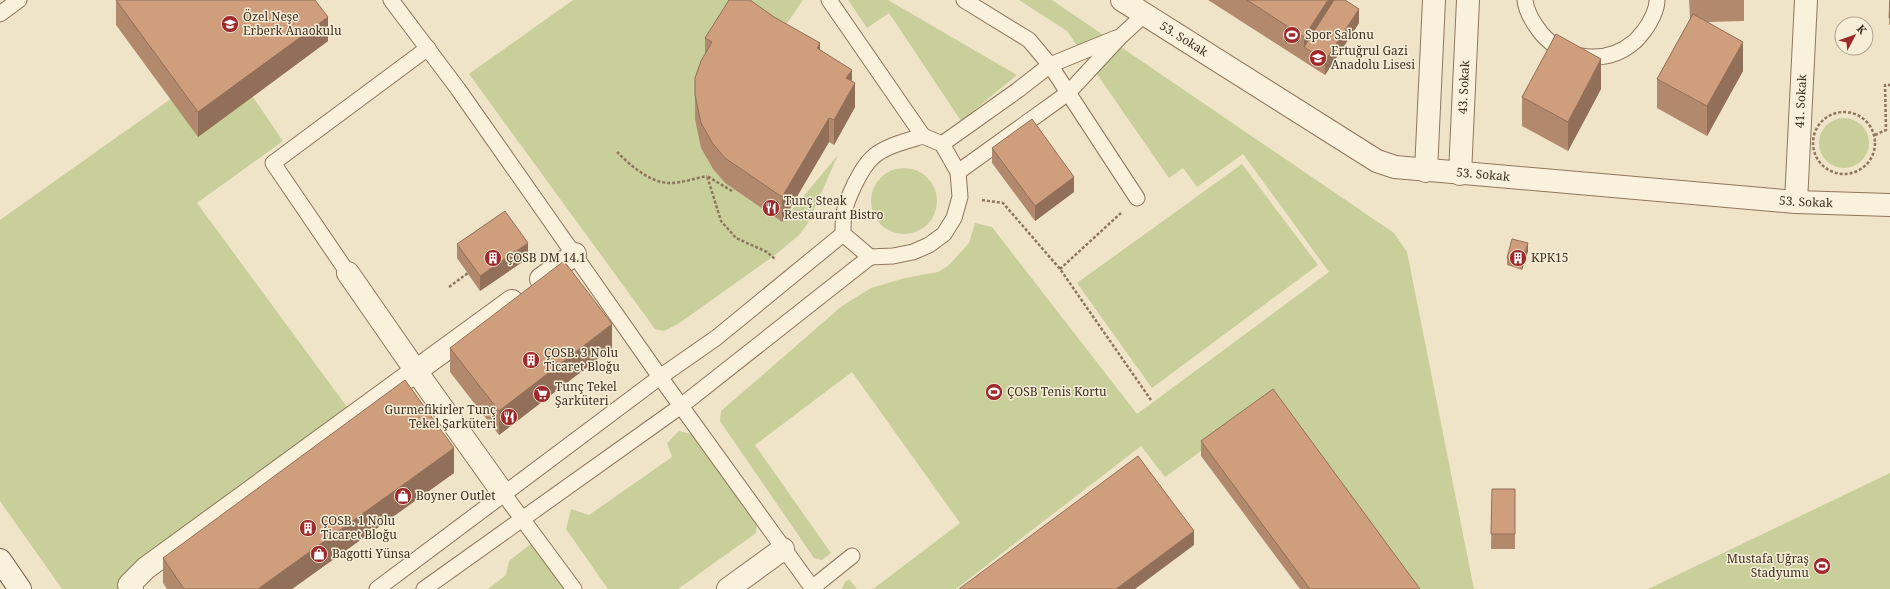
<svg xmlns="http://www.w3.org/2000/svg" width="1890" height="589" font-family="'Noto Serif',serif">
	<rect width="100%" height="100%" fill="#f0e4c8"/>
	<g fill="#c9cf9b">
		<path d="M573,0H803L701,148L713,169L725,183L782,222L838,155L808,223L799,235L775,255L678,324L664,331L655,329L469,74Z"/>
		<path d="M848,0H888L1017,75L961,121L889,13L867,28Z"/>
		<path d="M1019,0H1052L1394,233L1407,252L1474,589H1411L1272,400L1165,477L1141,446L956,589H873L960,523L852,372L755,445L831,553L822,560L814,558L720,421L721,411L842,306L871,288L905,278L938,272L948,266L969,243L975,223L992,227L1137,414L1329,272L1243,154L1197,187L1183,168L1169,178L1067,31Z"/>
		<path d="M227,59L283,141L197,203L350,411L124,589H62L0,501V220Z"/>
		<circle cx="1844" cy="143" r="25"/>
		<path d="M1242,164L1318,265L1152,388L1077,283Z"/>
		<circle cx="904" cy="201" r="33"/>
		<path d="M679,431L699,436L757,520L756,533L678,589H608L566,529L571,509L589,515L672,457L667,443Z"/>
		<path d="M1890,473V589H1648Z"/>
		<path d="M532,543L571,589H488L506,575L509,561Z"/>
		<path d="M849,579L857,589H842L845,582Z"/>
	</g>
	<g fill="none" stroke-linecap="round" stroke-linejoin="round">
		<defs>
			<g id="lane">
				<path d="M391,0L458,89L660,377L813,589"/>
				<path d="M829,0L923,136"/>
				<path d="M964,0L1029,40L1050,65L1137,198"/>
				<path d="M1525,0C1526,12 1534,24 1541,33C1564,60 1606,66 1634,42C1638,39 1641,34 1644,31C1650,23 1657,10 1657,0"/>
				<path d="M0,14L19,0"/>
				<path d="M923,136L942,144L958,172L960,197L954,218L944,234L929,245L913,252L893,256L870,257L843,234C843,228 843,220 844,213C847,198 861,168 872,158C884,146 907,141 923,136Z"/>
				<path d="M942,144L1018,90L1050,65L1116,38"/>
				<path d="M958,172L1068,93L1120,37L1145,14"/>
				<path d="M348,273L273,163L428,48"/>
				<path d="M503,493L574,589"/>
				<path d="M812,588L852,556"/>
				<path d="M377,589L660,377L716,338L843,234"/>
				<path d="M424,589L681,406L870,257"/>
			</g>
			<g id="street">
				<path id="s1" d="M1122,0L1377,161L1395,167L1796,202L1890,205"/>
				<path d="M1426,171L1434,0"/>
				<path id="s2" d="M1460,174L1468,0"/>
				<path id="s3" d="M1796,202L1806,0"/>
				<path d="M348,273L416,371L503,493"/>
				<path d="M541,279L575,254"/>
				<path d="M132,589L129,585L146,568L512,301"/>
				<path d="M728,589L783,549"/>
			</g>
			<path id="secondary" d="M0,560L20,589"/>
		</defs>
		<use href="#lane" stroke="#8d765c" stroke-width="17"/>
		<use href="#street" stroke="#8d765c" stroke-width="24"/>
		<use href="#secondary" stroke="#6f573f" stroke-width="24"/>
		<g stroke="#8d765c" stroke-width="2.5" stroke-dasharray="3 2" stroke-linecap="butt">
			<circle cx="1844" cy="143" r="31"/>
			<path d="M1875,135L1886,130L1885,85H1890"/>
			<path d="M617,152C630,165 650,183 670,183C682,183 696,178 707,176"/>
			<path d="M732,191L707,176L721,221L736,238L767,252L776,260"/>
			<path d="M982,200L1003,203L1060,269L1151,400"/>
			<path d="M1060,269L1121,213"/>
			<path d="M449,287L468,273"/>
		</g>
		<use href="#lane" stroke="#faf1dc" stroke-width="15"/>
		<use href="#street" stroke="#faf1dc" stroke-width="22"/>
		<use href="#secondary" stroke="#faf1dc" stroke-width="22"/>
	</g>
	<g fill="#b2896c">
		<path d="M116,0L328,41L198,137L116,25Z"/>
		<path d="M1208,0H1345L1359,23L1325,75Z"/>
		<path d="M1689,0H1744V21L1707,22L1743,71L1707,136L1657,108V79L1690,19Z"/>
		<path d="M1890,0V25H1889Z"/>
		<path d="M705,38L820,49L852,81L855,107L834,145L829,142L782,222L725,183L713,169L701,148L695,119V95L705,55Z"/>
		<path d="M1601,89L1568,151L1522,126V97Z"/>
		<path d="M992,148L1074,192L1035,221L992,163Z"/>
		<path d="M457,244L528,258L480,291L457,258Z"/>
		<path d="M1528,251L1522,270L1507,265V258Z"/>
		<path d="M450,348H612L499,435L450,372Z"/>
		<path d="M1201,441L1420,589H1300L1201,456Z"/>
		<path d="M454,473L292,589H167L163,583V558Z"/>
		<path d="M1492,489H1515V549H1491Z"/>
	</g>
	<g fill="#916f58">
		<path d="M1328,0H1343L1304,47V37Z"/>
		<path d="M1359,9V23L1325,75V61Z"/>
		<path d="M328,17V41L198,137V112Z"/>
		<path d="M1743,42V71L1707,136V106Z"/>
		<path d="M820,43V67L817,48Z"/>
		<path d="M1601,59V89L1568,151V122Z"/>
		<path d="M852,70V88L855,83V107L834,145V120L846,78Z"/>
		<path d="M829,118V142L782,222V197Z"/>
		<path d="M1074,177V192L1035,221V206Z"/>
		<path d="M528,243V258L480,291V276Z"/>
		<path d="M1528,243V251L1522,270V262Z"/>
		<path d="M612,324V348L499,435V411Z"/>
		<path d="M454,448V473L292,589H258Z"/>
		<path d="M1194,531V545L1135,589H1116Z"/>
	</g>
	<g fill="#cf9f7d" stroke="#916f58">
		<path d="M116,0H315L328,17L198,112Z"/>
		<path d="M729,0H750L774,17L820,43L817,48L852,70L846,78L855,83L834,120L829,118L782,197L725,158L713,144L701,123L695,95V78L701,61L712,42L705,38Z"/>
		<path d="M1247,0H1328L1304,37Z"/>
		<path d="M1334,0H1345L1359,9L1325,61L1304,47Z"/>
		<path d="M1890,0V18H1889Z"/>
		<path d="M1693,14L1743,42L1707,106L1657,79Z"/>
		<path d="M1556,34L1601,59L1568,122L1522,97Z"/>
		<path d="M1032,119L1074,177L1035,206L992,148Z"/>
		<path d="M505,211L528,243L480,276L457,244Z"/>
		<path d="M1512,239L1528,243L1522,262L1507,258Z"/>
		<path d="M564,261L612,324L499,411L450,348Z"/>
		<path d="M405,380L454,448L258,589H184L163,558Z"/>
		<path d="M1273,389L1420,589H1310L1201,441Z"/>
		<path d="M1138,456L1194,531L1116,589H959Z"/>
		<path d="M1492,489H1515V534H1491Z"/>
	</g>
	<defs>
		<symbol id="school-disc" viewBox="-11 -11 22 22"><circle r="9.5" fill="#9e2a2b" stroke="#f7eed8"/><path d="M0-5L7-2L0 1L-7-2ZM-4 1L0 2.5L4 1V4Q0 6-4 4Z" fill="#fff"/></symbol>
		<symbol id="stadium-disc" viewBox="-11 -11 22 22"><circle r="9.5" fill="#9e2a2b" stroke="#f7eed8"/><path d="M0-5a6.5 5 0 1 0 0 10a6.5 5 0 1 0 0-10ZM-3.5-1.8h7v3.6h-7Z" fill="#fff"/></symbol>
		<symbol id="restaurant-disc" viewBox="-11 -11 22 22"><circle r="9.5" fill="#9e2a2b" stroke="#f7eed8"/><path d="M-5-6h1v4h1v-4h1v4h1v-4h1v5L-1.5 .5V6h-2V.5L-5-1ZM5-6V6H3V1.5H1.5Q1.5-4 5-6Z" fill="#fff"/></symbol>
		<symbol id="building-disc" viewBox="-11 -11 22 22"><circle r="9.5" fill="#9e2a2b" stroke="#f7eed8"/><path d="M-4-6H4V6H1V3H-1V6H-4ZM-2.5-4.3h1.7v1.8h-1.7ZM.8-4.3h1.7v1.8H.8ZM-2.5-1h1.7V.8h-1.7ZM.8-1h1.7V.8H.8Z" fill="#fff"/></symbol>
		<symbol id="supermarket-disc" viewBox="-11 -11 22 22"><circle r="9.5" fill="#9e2a2b" stroke="#f7eed8"/><path d="M-6-5.5h2.5l.6 2H6L4.5 2H-2.5L-4.4-4H-6ZM-1.5 3.2a1.3 1.3 0 1 0 .1 0ZM3 3.2a1.3 1.3 0 1 0 .1 0Z" fill="#fff"/></symbol>
		<symbol id="shop-disc" viewBox="-11 -11 22 22"><circle r="9.5" fill="#9e2a2b" stroke="#f7eed8"/><path d="M-5-2.5h2.3a2.7 3.5 0 0 1 5.4 0H5L5.5 6h-11ZM-1.5-2.5h3a1.5 2.3 0 0 0-3 0Z" fill="#fff"/></symbol>
	</defs>
	<g fill-rule="evenodd">
		<use href="#school-disc" x="220" y="14" width="20" height="20"/>
		<use href="#stadium-disc" x="1282" y="25" width="20" height="20"/>
		<use href="#school-disc" x="1308" y="48" width="20" height="20"/>
		<use href="#restaurant-disc" x="761" y="198" width="20" height="20"/>
		<use href="#building-disc" x="483" y="248" width="20" height="20"/>
		<use href="#building-disc" x="1508" y="248" width="20" height="20"/>
		<use href="#building-disc" x="521" y="350" width="20" height="20"/>
		<use href="#stadium-disc" x="984" y="382" width="20" height="20"/>
		<use href="#supermarket-disc" x="532" y="384" width="20" height="20"/>
		<use href="#restaurant-disc" x="499" y="407" width="20" height="20"/>
		<use href="#shop-disc" x="393" y="486" width="20" height="20"/>
		<use href="#building-disc" x="298" y="518" width="20" height="20"/>
		<use href="#shop-disc" x="309" y="544" width="20" height="20"/>
		<use href="#stadium-disc" x="1812" y="556" width="20" height="20"/>
	</g>
	<g text-anchor="middle" stroke-width="3" stroke-linejoin="round" paint-order="stroke">
		<g font-size="12" fill="#3d2e20" stroke="#f7eed8" text-anchor="start">
			<text x="243" y="21">Özel Neşe<tspan x="243" dy="14">Erberk Anaokulu</tspan></text>
			<text x="1305" y="39">Spor Salonu</text>
			<text x="1331" y="55">Ertuğrul Gazi<tspan x="1331" dy="14">Anadolu Lisesi</tspan></text>
			<text x="784" y="205">Tunç Steak<tspan x="784" dy="14">Restaurant Bistro</tspan></text>
			<text x="506" y="262">ÇOSB DM 14.1</text>
			<text x="1531" y="262">KPK15</text>
			<text x="544" y="357">ÇOSB. 3 Nolu<tspan x="544" dy="14">Ticaret Bloğu</tspan></text>
			<text x="555" y="391">Tunç Tekel<tspan x="555" dy="14">Şarküteri</tspan></text>
			<text x="1007" y="396">ÇOSB Tenis Kortu</text>
			<text x="496" y="414" text-anchor="end">Gurmefikirler Tunç<tspan x="496" dy="14">Tekel Şarküteri</tspan></text>
			<text x="416" y="500">Boyner Outlet</text>
			<text x="321" y="525">ÇOSB. 1 Nolu<tspan x="321" dy="14">Ticaret Bloğu</tspan></text>
			<text x="332" y="558">Bagotti Yünsa</text>
			<text x="1809" y="563" text-anchor="end">Mustafa Uğraş<tspan x="1809" dy="14">Stadyumu</tspan></text>
		</g>
		<g font-size="12" fill="#3d2e20" stroke="#f7eed8">
			<text dy="4" stroke="none"><textPath href="#s1" startOffset="73">53. Sokak</textPath></text>
			<text dy="4" stroke="none"><textPath href="#s2" startOffset="87">43. Sokak</textPath></text>
			<text dy="4" stroke="none"><textPath href="#s3" startOffset="101">41. Sokak</textPath></text>
			<text dy="4" stroke="none"><textPath href="#s1" startOffset="409">53. Sokak</textPath></text>
			<text dy="4" stroke="none"><textPath href="#s1" startOffset="733">53. Sokak</textPath></text>
		</g>
	</g>
	<g transform="translate(1854 36) rotate(49)"><circle r="19" fill="#f7eed8" stroke="#ada18e"/>
	<path d="M0-3L7 15L0 10L-7 15Z" fill="#9e2a2b"/>
	<text y="-6" font-size="11" font-weight="bold" text-anchor="middle" fill="#3d2e20">K</text>
	</g>
</svg>
